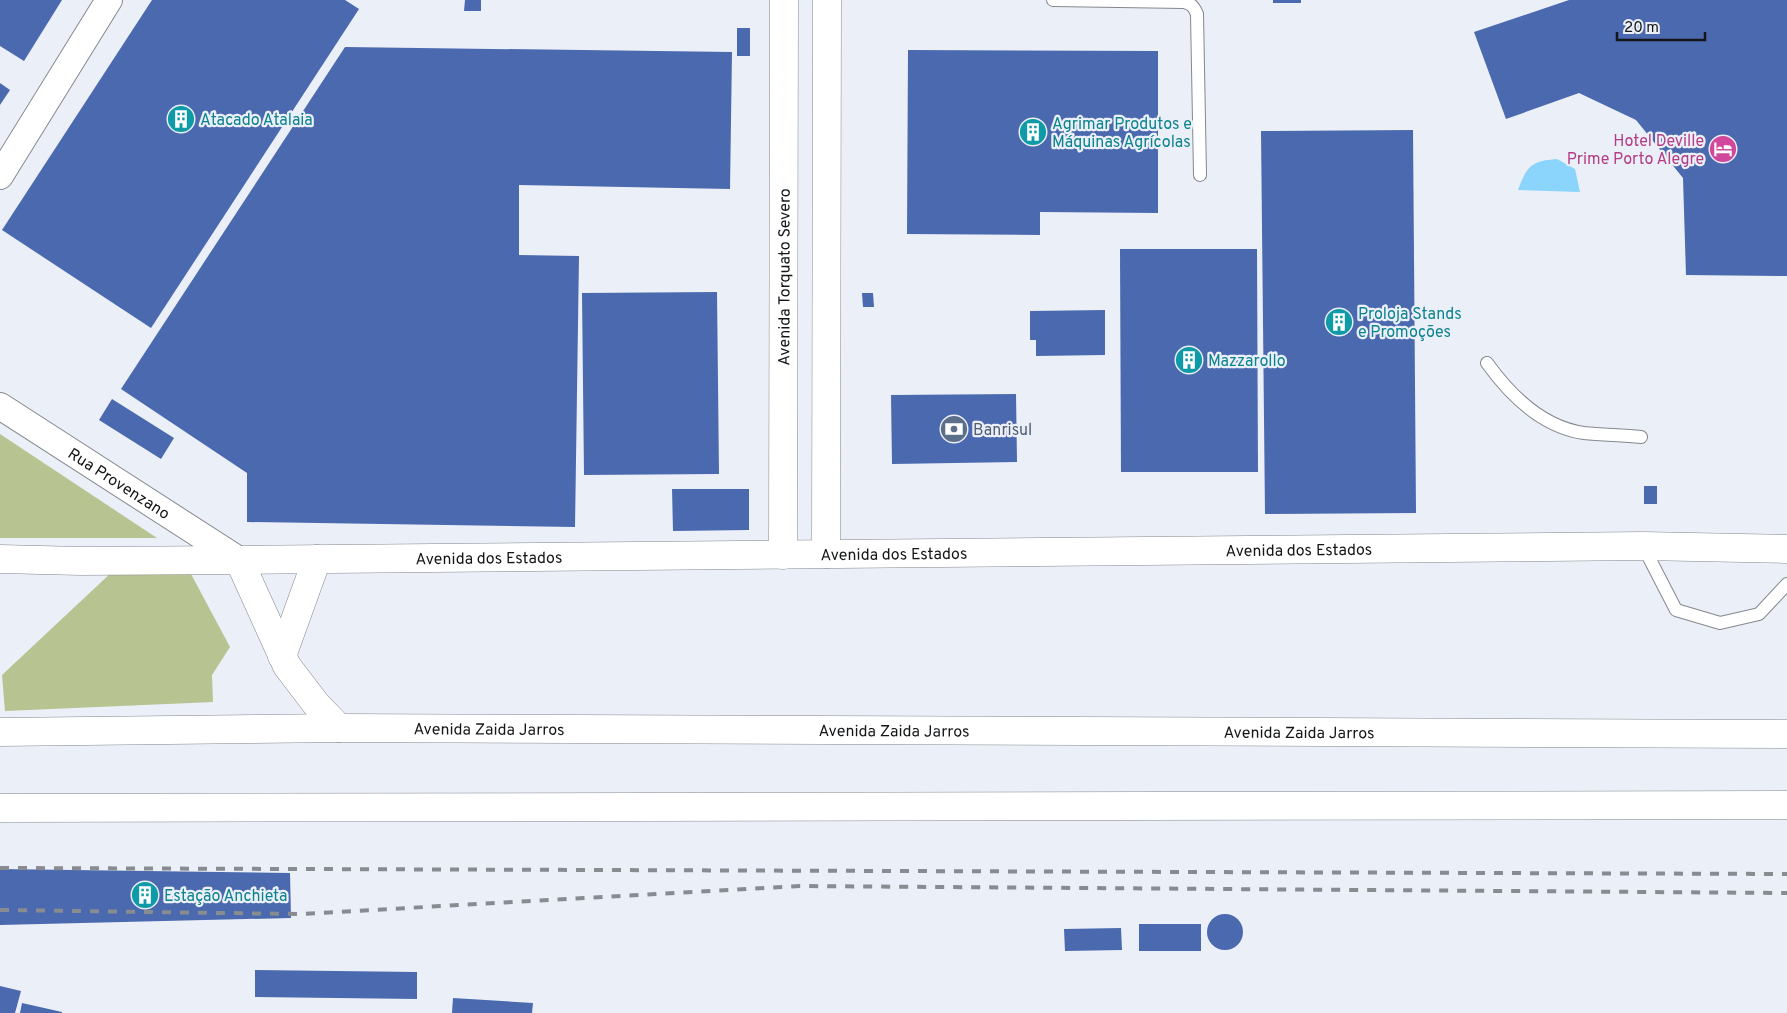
<svg xmlns="http://www.w3.org/2000/svg" width="1787" height="1013" font-family="Overpass,sans-serif">
	<rect width="100%" height="100%" fill="#ebeff7"/>
	<g fill="#b7c390">
		<path d="M0,434L157,538H0Z"/>
		<path d="M112,572L191,574L230,647L212,675L213,702L5,711L2,675Z"/>
	</g>
	<path fill="#8bd4fc" d="M1557,159L1575,169L1580,192L1518,190C1527,166 1531,161 1557,159Z"/>
	<g fill="#4b69af">
		<path d="M0,0H62L24,61L0,46Z"/>
		<path d="M152,0H345L359,9L151,328L2,230Z"/>
		<path d="M465,0H481V11H464Z"/>
		<rect x="1273" y="0" width="28" height="3"/>
		<path d="M1569,0H1787V276L1686,275L1683,178L1636,120L1579,93L1506,119L1474,32Z"/>
		<rect x="737" y="28" width="13" height="28"/>
		<path d="M345,47L732,52L730,189L519,185V255L579,256L575,527L247,522V473L121,389Z"/>
		<path d="M908,50L1158,51V213L1040,212V235L907,234Z"/>
		<path d="M0,83L10,90L0,105Z"/>
		<path d="M1413,130L1416,513L1265,514L1261,131Z"/>
		<path d="M1120,249H1257L1258,472H1121Z"/>
		<path d="M717,292L719,474L584,475L582,293Z"/>
		<path d="M862,293H873L874,307H863Z"/>
		<path d="M1105,310V355L1036,356V340H1030V311Z"/>
		<path d="M1016,394L1017,462L892,464L891,395Z"/>
		<path d="M112,399L174,438L161,459L99,420Z"/>
		<rect x="1644" y="486" width="13" height="18"/>
		<path d="M672,489H749V530L673,531Z"/>
		<path d="M0,869L290,873L291,918L0,925Z"/>
		<circle cx="1225" cy="932" r="18"/>
		<rect x="1139" y="924" width="62" height="27"/>
		<path d="M1121,928L1122,950L1065,951L1064,929Z"/>
		<path d="M255,970L417,972V999L255,997Z"/>
		<path d="M0,986L21,991L15,1013H0Z"/>
		<path d="M453,998L533,1003L532,1013H452Z"/>
		<path d="M22,1003L62,1012V1013H20Z"/>
	</g>
	<g fill="none" stroke-linecap="round" stroke-linejoin="round">
		<defs>
			<g id="service">
				<path d="M1053,0L1184,2C1192,4 1194,7 1197,14L1200,175"/>
				<path d="M1487,363C1510,395 1542,427 1584,433C1603,435 1622,435 1641,437"/>
				<path d="M1643,546L1676,610L1720,623L1759,614L1787,584"/>
			</g>
			<g id="minor">
				<path d="M0,176L109,0"/>
				<path id="s1" d="M0,406L239,560"/>
			</g>
			<g id="tertiary">
				<path d="M826,554L827,0"/>
				<path id="s2" d="M783,555L784,0"/>
				<path id="s3" d="M0,559L81,561L239,560L1643,546L1787,549"/>
			</g>
			<g id="motorway">
				<path d="M239,560L287,666L316,704L339,728"/>
				<path d="M282,656L317,559"/>
				<path id="s4" d="M0,732L339,728L1787,734"/>
				<path d="M0,808L1787,805"/>
			</g>
		</defs>
		<use href="#service" stroke="#84888e" stroke-width="14"/>
		<use href="#minor" stroke="#84888e" stroke-width="28"/>
		<use href="#tertiary" stroke="#84888e" stroke-width="29"/>
		<use href="#motorway" stroke="#84888e" stroke-width="29"/>
		<use href="#service" stroke="#fff" stroke-width="12"/>
		<use href="#minor" stroke="#fff" stroke-width="26"/>
		<use href="#tertiary" stroke="#fff" stroke-width="28"/>
		<use href="#motorway" stroke="#fff" stroke-width="28"/>
		<g stroke="#888b90" stroke-width="4" stroke-dasharray="9 9" stroke-linecap="butt">
			<path d="M0,868L1787,874"/>
			<path d="M0,910L300,914L800,886L1787,893"/>
		</g>
	</g>
	<defs>
		<symbol id="building-disc" viewBox="-11 -11 22 22"><circle r="9.5" fill="#0f9aa8" stroke="#ebeff7"/><path d="M-4-6H4V6H1V3H-1V6H-4ZM-2.5-4.3h1.7v1.8h-1.7ZM.8-4.3h1.7v1.8H.8ZM-2.5-1h1.7V.8h-1.7ZM.8-1h1.7V.8H.8Z" fill="#fff"/></symbol>
		<symbol id="hotel-disc" viewBox="-11 -11 22 22"><circle r="9.5" fill="#d1479c" stroke="#ebeff7"/><path d="M-6-4.5h1.5V1H6V5H4.5V3h-9V5H-6ZM-4 0a1.8 1.8 0 1 1 3.6 0ZM.5 0V-2.5h3Q6-2.5 6 0Z" fill="#fff"/></symbol>
		<symbol id="bank-disc" viewBox="-11 -11 22 22"><circle r="9.5" fill="#5c6f8a" stroke="#ebeff7"/><path d="M-6-4H6V4H-6ZM0-2.3a2.3 2.3 0 1 0 0 4.6a2.3 2.3 0 1 0 0-4.6Z" fill="#fff"/></symbol>
	</defs>
	<g fill-rule="evenodd">
		<use href="#building-disc" x="165" y="103" width="32" height="32"/>
		<use href="#building-disc" x="1017" y="116" width="32" height="32"/>
		<use href="#hotel-disc" x="1707" y="133" width="32" height="32"/>
		<use href="#building-disc" x="1323" y="306" width="32" height="32"/>
		<use href="#building-disc" x="1173" y="344" width="32" height="32"/>
		<use href="#bank-disc" x="938" y="413" width="32" height="32"/>
		<use href="#building-disc" x="129" y="879" width="32" height="32"/>
	</g>
	<g text-anchor="middle" stroke-width="4.5" stroke-linejoin="round" paint-order="stroke">
		<g font-size="16" fill="#0d838f" stroke="#ebeff7" text-anchor="start">
			<text x="200" y="125">Atacado Atalaia</text>
			<text x="1052" y="129">Agrimar Produtos e<tspan x="1052" dy="18">Máquinas Agrícolas</tspan></text>
			<text x="1358" y="319">Proloja Stands<tspan x="1358" dy="18">e Promoções</tspan></text>
			<text x="1208" y="366">Mazzarollo</text>
			<text x="164" y="901">Estação Anchieta</text>
		</g>
		<g font-size="16" fill="#b23c85" stroke="#ebeff7" text-anchor="end">
			<text x="1704" y="146">Hotel Deville<tspan x="1704" dy="18">Prime Porto Alegre</tspan></text>
		</g>
		<g font-size="16" fill="#141618" stroke="#ebeff7">
			<text dy="6" stroke="none"><textPath href="#s2" startOffset="278">Avenida Torquato Severo</textPath></text>
			<text dy="6" stroke="none"><textPath href="#s1" startOffset="142">Rua Provenzano</textPath></text>
			<text dy="6" stroke="none"><textPath href="#s3" startOffset="1299">Avenida dos Estados</textPath></text>
			<text dy="6" stroke="none"><textPath href="#s3" startOffset="894">Avenida dos Estados</textPath></text>
			<text dy="6" stroke="none"><textPath href="#s3" startOffset="489">Avenida dos Estados</textPath></text>
			<text dy="6" stroke="none"><textPath href="#s4" startOffset="489">Avenida Zaida Jarros</textPath></text>
			<text dy="6" stroke="none"><textPath href="#s4" startOffset="894">Avenida Zaida Jarros</textPath></text>
			<text dy="6" stroke="none"><textPath href="#s4" startOffset="1299">Avenida Zaida Jarros</textPath></text>
		</g>
		<g font-size="16" fill="#4e5e75" stroke="#ebeff7" text-anchor="start">
			<text x="973" y="435">Banrisul</text>
		</g>
	</g>
	<path d="M1617 32v8h88v-8" fill="none" stroke="#141618" stroke-width="2.5"/>
	<text x="1624" y="32" font-size="15" fill="#141618" stroke="#ebeff7" stroke-width="4" paint-order="stroke">20 m</text>
</svg>
